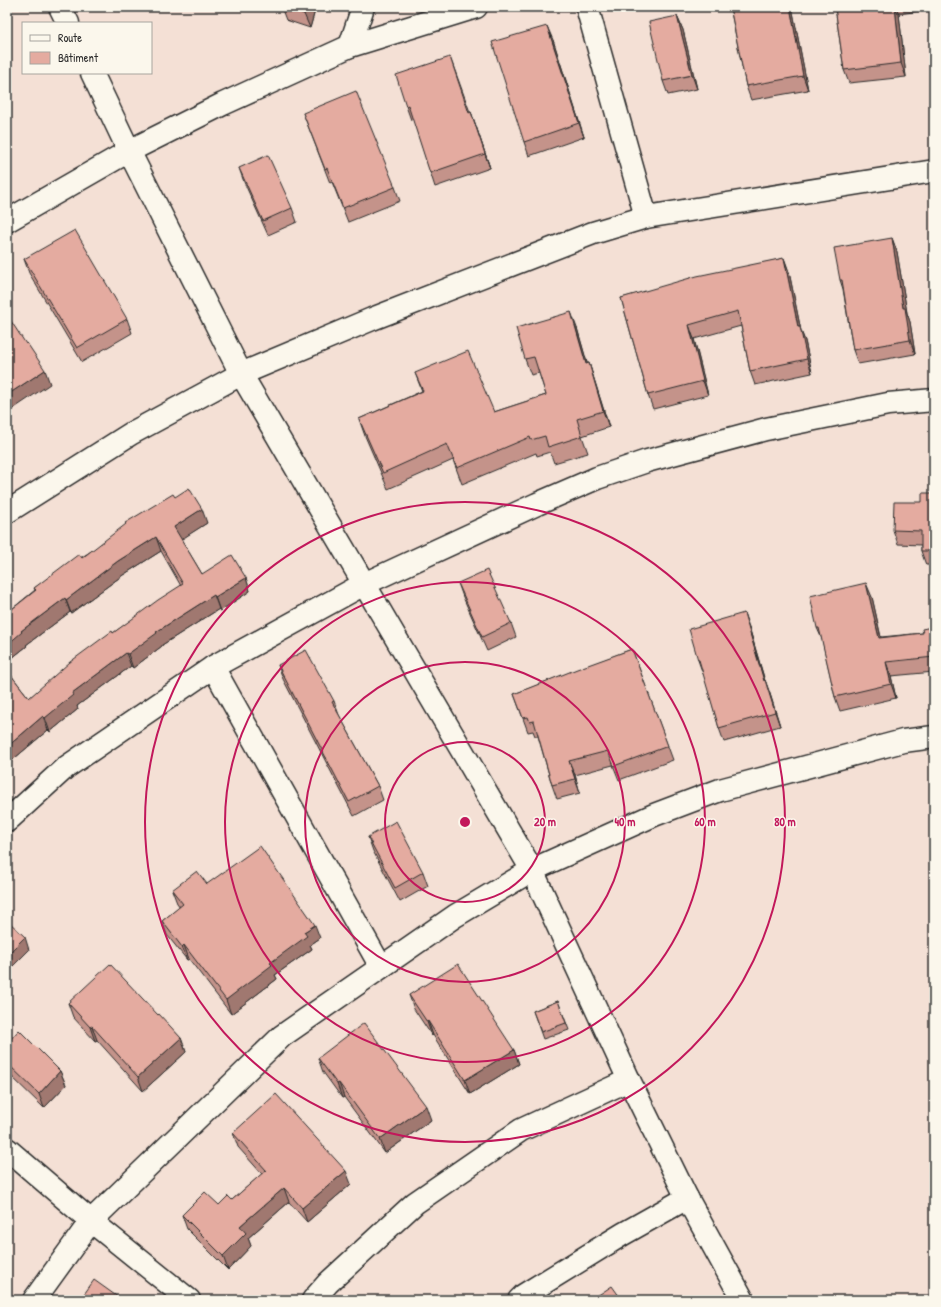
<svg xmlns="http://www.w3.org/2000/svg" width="941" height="1307" font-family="'Patrick Hand',sans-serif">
	<rect width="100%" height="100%" fill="#f4e0d5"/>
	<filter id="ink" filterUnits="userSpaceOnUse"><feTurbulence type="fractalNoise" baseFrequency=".025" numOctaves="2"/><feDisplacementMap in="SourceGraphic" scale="8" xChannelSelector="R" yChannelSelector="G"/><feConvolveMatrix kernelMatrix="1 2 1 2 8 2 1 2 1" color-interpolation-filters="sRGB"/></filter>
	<g filter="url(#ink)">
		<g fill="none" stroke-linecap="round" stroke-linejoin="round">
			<defs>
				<g id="minor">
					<path d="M60,7L68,23"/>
					<path d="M587,7L646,217"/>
					<path d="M350,46L363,7"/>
					<path d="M92,73L129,151L241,374L532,870L629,1080L687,1198L743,1300"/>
					<path d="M7,221L129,151L223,104L350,46L476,7"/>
					<path d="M7,512L132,433L241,374L372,319L593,233L646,217L934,171"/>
					<path d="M213,667L381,967"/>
					<path d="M7,821L65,768L213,667L364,584L537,504L597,478L647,461L766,429L888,404L934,400"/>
					<path d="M7,1149L91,1221L189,1300"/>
					<path d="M34,1300L91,1221L282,1036L455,916L532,870L654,815L720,790L903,741L934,737"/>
					<path d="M313,1300L328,1283L415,1203L521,1130L629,1080"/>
					<path d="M519,1300L524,1295L623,1234L687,1198"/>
				</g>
			</defs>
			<use href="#minor" stroke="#2b2b2b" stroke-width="25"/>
			<use href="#minor" stroke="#fbf7ec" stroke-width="22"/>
		</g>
		<g fill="#c4938a" stroke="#2b2b2b">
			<path d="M281,7H316L310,28L286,20Z"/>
			<path d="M730,7H792L808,90L751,100L746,86Z"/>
			<path d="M835,7H934V9L899,14L906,77L849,83L844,70Z"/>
			<path d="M677,16L683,30L697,89L668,95L663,81Z"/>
			<path d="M553,40L584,137L529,156L524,142Z"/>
			<path d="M450,57L470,112H471L476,126L490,168L435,187L413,119L411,120L406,106Z"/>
			<path d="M303,113L395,187L400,201L348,222L332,182L330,183Z"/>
			<path d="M239,168L292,208L297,222L268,235L244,182Z"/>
			<path d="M892,238L897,252L907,313L910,322L915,354L858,364L853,350L843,289L840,280Z"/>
			<path d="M784,258L789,272L801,331L805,341L812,373L755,385L750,371L741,326L694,339L708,395L653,409L648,395L621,298Z"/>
			<path d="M24,259L127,319L132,333L82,362L29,273Z"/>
			<path d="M577,328L587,363H589L609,427L582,436L588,453L554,463L550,452L537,456L536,453L462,484L453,460L388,489L365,436L359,419L422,391L415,373L494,412L546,395L539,373L531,375L525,359Z"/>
			<path d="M934,493V565H926L921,551V545L898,544L893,530L922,502Z"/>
			<path d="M175,497L207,523L181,539L202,574L246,578L250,591L220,611L219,609L162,645V646L133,668L131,666L77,706L78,709L50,732L48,730L9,763L8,762L7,763V670L29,698L113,633L181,586L161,551L123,575L71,613L70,612L26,645L27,646L7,662V613L35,590L34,588Z"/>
			<path d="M458,583L511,623L516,637L487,651L463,597Z"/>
			<path d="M872,597L881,637L923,633L932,627L934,617V672L891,676L896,698L840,711L835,697L822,639L817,628Z"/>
			<path d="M749,627L765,681V680L770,694L780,726L724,742L719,728L704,674H703L698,660Z"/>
			<path d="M632,649L673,760L619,780L613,765L575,775L580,793L557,799L552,785L538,736H535L533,731L528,732L514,694Z"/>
			<path d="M278,665L334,701L339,715L378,786L383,800L354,816L283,679Z"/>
			<path d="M368,837L423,872L428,886L400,902L373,851Z"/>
			<path d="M207,884L320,938L310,945L312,949L275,975L277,979L231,1014L189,959L187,960L167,935L162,921L180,907L177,903L172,890Z"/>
			<path d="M409,995L514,1050L519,1064L470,1094L433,1035L432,1036L414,1009Z"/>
			<path d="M558,1001L569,1030L543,1039L533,1011Z"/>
			<path d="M68,1003L158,1015L181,1038L186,1052L143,1091L97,1040L95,1041L73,1017Z"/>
			<path d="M7,1043L60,1071L66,1085L44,1108L7,1072Z"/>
			<path d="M318,1058L431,1120L385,1153L344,1097L342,1098L323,1072Z"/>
			<path d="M233,1133L351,1184L307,1222L289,1202L248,1238L251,1246L228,1270L187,1229L182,1215L219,1205L232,1200L262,1174L238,1147Z"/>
		</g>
		<g fill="#a07870" stroke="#2b2b2b">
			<path d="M307,7H316L310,28L304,14Z"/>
			<path d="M790,7H792L808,90L803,76Z"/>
			<path d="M895,7H896L899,14L906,77L901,63Z"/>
			<path d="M677,16L683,30L697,89L692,75Z"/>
			<path d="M547,26L553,40L584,137L579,123Z"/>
			<path d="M471,112L476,126L490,168L485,154Z"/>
			<path d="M892,238L897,252L907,313L910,322L915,354L910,340L903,308Z"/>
			<path d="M784,258L789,272L801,331L805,341L812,373L807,359L798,327Z"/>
			<path d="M571,312L577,328L592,380L586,364Z"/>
			<path d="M689,325L694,339L708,395L703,381Z"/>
			<path d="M589,363L609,427L603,411Z"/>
			<path d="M45,370L50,384L7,413V395Z"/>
			<path d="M202,509L207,523L179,541L174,527Z"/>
			<path d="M156,537L161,551L123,575L71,613L66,600L118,561Z"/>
			<path d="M246,578L250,591L220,611L215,597Z"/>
			<path d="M866,583L872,597L884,652L879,638Z"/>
			<path d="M214,595L219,609L162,645V646L133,668L128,654L156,632Z"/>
			<path d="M65,598L70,612L26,645L27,646L7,662V645L21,631Z"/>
			<path d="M744,613L749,627L769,695L764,681Z"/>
			<path d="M126,653L131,666L77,706L78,709L50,732L45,718L72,693Z"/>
			<path d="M886,662L891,676L896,698L891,684Z"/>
			<path d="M765,680L770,694L780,726L775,712Z"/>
			<path d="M43,716L48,730L9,763L7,756V747Z"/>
			<path d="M569,761L575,775L580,793L575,779Z"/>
			<path d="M315,925L320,938L310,945L312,949L275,975L277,979L231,1014L226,1000L304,932Z"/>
			<path d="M25,937L29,950L7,972V955Z"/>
			<path d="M184,945L189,959L187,960L182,947Z"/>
			<path d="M428,1021L433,1035L432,1036L427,1022Z"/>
			<path d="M92,1026L97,1040L95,1041L90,1027Z"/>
			<path d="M181,1038L186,1052L143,1091L138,1077Z"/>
			<path d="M514,1050L519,1064L470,1094L465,1080Z"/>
			<path d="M60,1071L66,1085L44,1108L39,1094Z"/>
			<path d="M339,1083L344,1097L342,1098L337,1084Z"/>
			<path d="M426,1106L431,1120L385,1153L380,1139Z"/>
			<path d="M346,1171L351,1184L307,1222L302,1208Z"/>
			<path d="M284,1188L289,1202L248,1238L251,1246L228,1270L223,1256L240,1226Z"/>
		</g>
		<g fill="#e4aba0" stroke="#2b2b2b">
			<path d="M283,7H307L304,14Z"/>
			<path d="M730,7H790L803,76L746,86Z"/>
			<path d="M835,7H895L901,63L844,70Z"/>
			<path d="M677,16L692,75L663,81L649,22Z"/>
			<path d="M547,26L579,123L524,142L492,42Z"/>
			<path d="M450,57L469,113L471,112L485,154L430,173L408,105L406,106L396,75Z"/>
			<path d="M356,91L395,187L343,208L327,168L325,169L303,113Z"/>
			<path d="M268,155L292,208L263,221L239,168Z"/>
			<path d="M75,230L127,319L77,348L24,259Z"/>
			<path d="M892,238L903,308H905L910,340L853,350L842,280H840L834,248Z"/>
			<path d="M784,258L798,327H800L807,359L750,371L738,311L689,325L703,381L648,395L621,298L697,276Z"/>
			<path d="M571,312L586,364L589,363L603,411L577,419L582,436L548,447L545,436L531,440L530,437L457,468L447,444L383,473L359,419L423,391L415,373L468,351L494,412L546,395L534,357L525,359L516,328Z"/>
			<path d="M7,315L26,344L27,343L45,370L7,395Z"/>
			<path d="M189,488L202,509L174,527L202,574L232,555L246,578L215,597L214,595L156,632L157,633L128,654L126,653L72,693L73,695L45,718L43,716L7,747V670L29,698L70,662L112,631L113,633L158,600L183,584L156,537L118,561L66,600L65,598L21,631L22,632L7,645V613L36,590L34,588L79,554L82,558L126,524L125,523L173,494L175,497Z"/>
			<path d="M922,493H934V551H921V531L893,530L894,502H922Z"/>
			<path d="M487,570L511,623L482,637L458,583Z"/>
			<path d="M866,583L879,638L923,633L922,629L932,627L930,617H934V657L886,662L891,684L835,697L819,628H817L810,596Z"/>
			<path d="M744,613L764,681L765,680L775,712L719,728L699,660H698L689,629Z"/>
			<path d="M632,649L668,746L614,766L608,751L569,761L575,779L552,785L534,721L530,722L528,717L523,718L514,694L577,669Z"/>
			<path d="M306,650L334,701L332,702L378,786L349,802L278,665Z"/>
			<path d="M396,821L423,872L395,888L368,837Z"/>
			<path d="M260,846L315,925L304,932L307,936L270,963L272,965L226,1000L184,945L182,947L162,921L183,904L172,890L197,871L207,884Z"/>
			<path d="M7,920L25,937L7,955Z"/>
			<path d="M110,964L158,1015L159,1014L181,1038L138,1077L92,1026L90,1027L68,1003Z"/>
			<path d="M458,964L514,1050L465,1080L428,1021L427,1022L409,995Z"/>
			<path d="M558,1001L566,1023L541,1032L533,1011Z"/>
			<path d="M364,1023L426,1106L380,1139L339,1083L337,1084L318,1058Z"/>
			<path d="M19,1030L60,1071L39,1094L7,1063V1043Z"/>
			<path d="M276,1094L346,1171L302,1208L284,1188L240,1226L246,1233L223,1256L182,1215L205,1192L219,1205L228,1196L232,1200L266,1170L233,1133Z"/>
			<path d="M94,1280L122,1300H80Z"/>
			<path d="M612,1286L622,1300H591Z"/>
		</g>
	</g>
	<g fill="none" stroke="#c2185b" stroke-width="2">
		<circle cx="465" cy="822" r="80"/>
		<circle cx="465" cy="822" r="160"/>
		<circle cx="465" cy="822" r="240"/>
		<circle cx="465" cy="822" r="320"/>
	</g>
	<circle cx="465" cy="822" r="6" fill="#c2185b" stroke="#fbf7ec" stroke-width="2"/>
	<g font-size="12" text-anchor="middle" font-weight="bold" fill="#c2185b" stroke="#fbf7ec" stroke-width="3" stroke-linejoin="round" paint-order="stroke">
		<text x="545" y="826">20 m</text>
		<text x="625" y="826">40 m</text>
		<text x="705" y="826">60 m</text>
		<text x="785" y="826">80 m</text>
	</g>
	<rect width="941" height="1307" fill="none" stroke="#fbf7ec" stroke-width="24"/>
	<rect x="12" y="12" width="917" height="1283" fill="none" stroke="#2b2b2b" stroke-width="1.5" filter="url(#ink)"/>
	<rect x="22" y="22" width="130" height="52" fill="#fbf7ec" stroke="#a8a59f"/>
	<rect x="30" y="35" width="20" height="6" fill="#fbf7ec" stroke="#a8a59f"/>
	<text x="58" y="42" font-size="12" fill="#2b2b2b">Route</text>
	<rect x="30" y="52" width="20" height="12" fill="#e4aba0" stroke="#a8a59f"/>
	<text x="58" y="62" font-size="12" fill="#2b2b2b">Bâtiment</text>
</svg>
